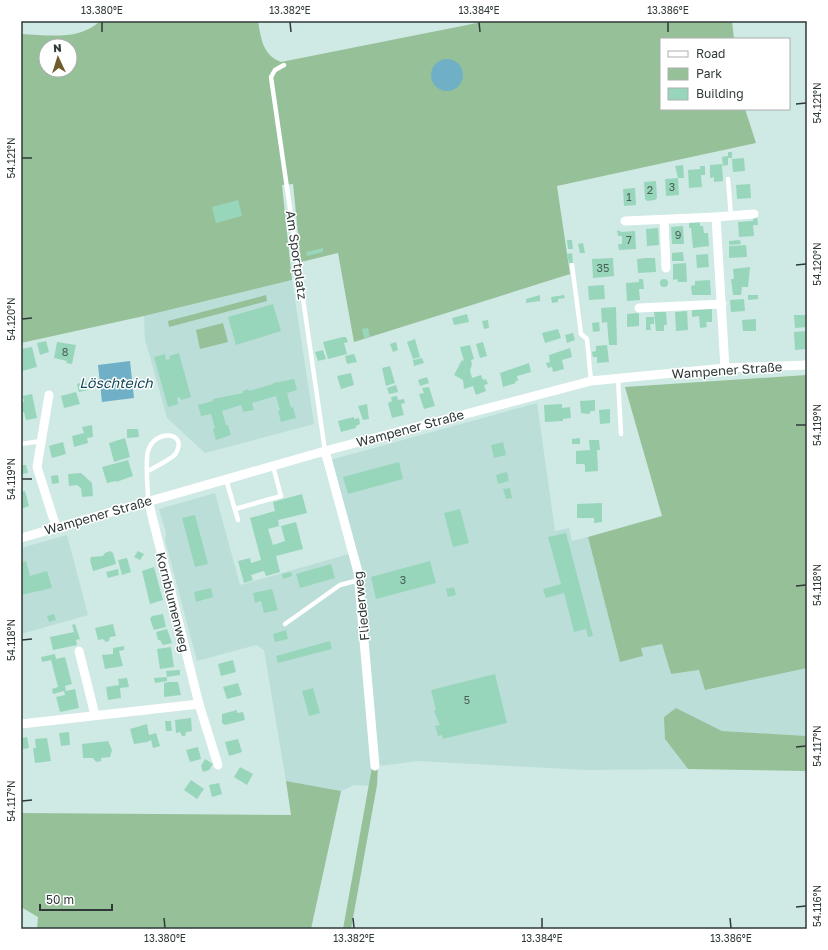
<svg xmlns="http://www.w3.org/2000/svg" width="828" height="950" font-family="'Golos Text',sans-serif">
	<rect width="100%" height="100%" fill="#cfe9e5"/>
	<g fill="#bbded8">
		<path d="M292,280L314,424L205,453L167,418L145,339L144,316Z"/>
		<path d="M537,403L555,531L569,528L572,541L588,537L620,662L643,656L641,648L662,643L671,674L699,670L706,690L807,668V736L722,731L676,708L665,739L688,769L586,770L418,761L372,767L369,786L354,785L341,791L286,781L264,650L256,645L197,661L165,540L166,533L159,509L215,493L240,585L349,554L323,462Z"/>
		<path d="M67,535L88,615L21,634V548Z"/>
	</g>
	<g fill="#95c098" fill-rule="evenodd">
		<path d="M100,21H258C261,39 263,55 281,62L487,21H732L734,39H661V109H745L756,143L557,186L570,274L354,342L338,253L301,262L293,184L282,185L292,280L144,316L21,343V34C47,35 80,41 100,21ZM46,46H70V70H46Z"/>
		<path d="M266,295L267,301L169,327L168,321Z"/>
		<path d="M223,323L228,342L200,349L196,330Z"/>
		<path d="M807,375V668L705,690L699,670L671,674L662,644L641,648L643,656L620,662L588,537L662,516L625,387Z"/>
		<path d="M676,708L722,731L807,736V771L688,769L665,739L664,717Z"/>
		<path d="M378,765L377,785L351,929H343L372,767Z"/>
		<path d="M286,781L341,791L311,929H37L38,917L21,907V813L291,815Z"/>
	</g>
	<g fill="#70b0c7">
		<circle cx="447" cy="75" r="16"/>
		<path d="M130,361L134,398L102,402L98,365Z"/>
	</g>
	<g fill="#98d6bb">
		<path d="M728,152H732V158H728V165L723,166L722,157L728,156Z"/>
		<path d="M744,158L745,171L733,172L732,159Z"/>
		<path d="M722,164L723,181L714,182V177L710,178V165Z"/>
		<path d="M683,165L684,178H678L675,166Z"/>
		<path d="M700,166H705V175H701L702,187L689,188L688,170L700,169Z"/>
		<path d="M678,178L679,195L666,196L665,179Z"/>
		<path d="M656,181L657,198L655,200L647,201L645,199L644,182Z"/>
		<path d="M750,184L751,198L737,199L736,185Z"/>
		<path d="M635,188L636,205L624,206L623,189Z"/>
		<path d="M238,200L242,216L216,223L212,207Z"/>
		<path d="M757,217L758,225H753L754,236L739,237L738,222L753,221V218Z"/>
		<path d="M700,222V226H703L704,233H708L709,246L693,248L691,228H689V223Z"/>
		<path d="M683,226L684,244H672L671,227Z"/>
		<path d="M658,228L659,245L647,246L646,229Z"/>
		<path d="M617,230L622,232L635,231L636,249L619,250L618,244H622V236H618Z"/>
		<path d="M567,240H572L573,249H568Z"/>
		<path d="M740,240L741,244L729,245V241Z"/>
		<path d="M583,243L585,253H580L578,244Z"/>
		<path d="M746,245L747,257L729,258V246Z"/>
		<path d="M323,248V252L307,256L306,252Z"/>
		<path d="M683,252L684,261H672V253Z"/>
		<path d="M572,253L573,263H569L567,254Z"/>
		<path d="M708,254L709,267L697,268L696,255Z"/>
		<path d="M613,258L614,276L593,278L592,259Z"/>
		<path d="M646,258H655L656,272L638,273L637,259Z"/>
		<path d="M686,263L687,282H678L677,279L673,280V264Z"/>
		<path d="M750,267L748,287H742L741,295H733L731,279H734L733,269Z"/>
		<path d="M639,279H643L644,289H639L640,300L627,301L626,283L639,282Z"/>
		<circle cx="664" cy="283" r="4"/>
		<path d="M710,280L711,295H692L691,286L695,285V281Z"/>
		<path d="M604,285L605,299L589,300L588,286Z"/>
		<path d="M540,295V301L526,303V299Z"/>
		<path d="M564,295L565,298L558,299V302L552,303L551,297Z"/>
		<path d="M748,295H758V299L748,300Z"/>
		<path d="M744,299L745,311L731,312L730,300Z"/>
		<path d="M273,304L281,331L236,345L228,317Z"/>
		<path d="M616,307L617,345H609L607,322L602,323L601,308Z"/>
		<path d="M692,309H712V322H706L707,327L700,328L699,316L692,317Z"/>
		<path d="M687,311L688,330L676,331L675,312Z"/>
		<path d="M654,312H666L667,325H664V331H656Z"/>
		<path d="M639,313V326L627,327V314Z"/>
		<path d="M467,314L469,322L454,325L452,318Z"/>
		<path d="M794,315H807V327L795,328Z"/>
		<path d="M646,317H654V324H650L651,330H646Z"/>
		<path d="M756,319V331H743L742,320Z"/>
		<path d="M488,320L489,328L484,329L482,321Z"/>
		<path d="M599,322L600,331L593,332L592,323Z"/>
		<path d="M368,328L370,337L364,338L362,329Z"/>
		<path d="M558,329L561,338L545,343L542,333Z"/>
		<path d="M807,331V349L795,350L794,332Z"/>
		<path d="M573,333L575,340L567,343L565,335Z"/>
		<path d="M343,337H346L348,342L344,343L347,354L328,359L323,342Z"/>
		<path d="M415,339L420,357L413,359L407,342Z"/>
		<path d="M46,341L49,352L40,355L37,343Z"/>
		<path d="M57,342L76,345L72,364L66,363L67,361L54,358Z"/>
		<path d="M396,342L398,350L393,352L390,344Z"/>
		<path d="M483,342L487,356L480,358L476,344Z"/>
		<path d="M470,345L474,359L471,360L472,365L470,370L472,378L481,375L483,380L486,379L488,384L484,385L486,391L476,395L473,386L464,389L463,380L454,375L462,360L464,361L460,347Z"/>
		<path d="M607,345L609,362L597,363V357H593L592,352L596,351V346Z"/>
		<path d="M32,347L37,367L22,371L21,349Z"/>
		<path d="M570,348L572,357L562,360L564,369L553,372L552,367L548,368L546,363L550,362L549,355Z"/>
		<path d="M323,350L326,359L318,361L315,352Z"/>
		<path d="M179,353L191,397L181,400L180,397L177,398L178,404L168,407L154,357L165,354L166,360L170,359L169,356Z"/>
		<path d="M354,354L357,362L347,364L345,356Z"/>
		<path d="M422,358L424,363L414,366L413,360Z"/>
		<path d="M529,363L531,372L517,376L518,381H515L516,383L503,387L500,373Z"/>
		<path d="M390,366L395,383L386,386L382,368Z"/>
		<path d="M351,373L354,385L341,389L337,376Z"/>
		<path d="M427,377L429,383L420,386L418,380Z"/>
		<path d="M294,379L297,390L287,393L291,408L293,407L296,418L281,422L278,411L280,410L276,396L252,403L254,410L243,412L241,405L222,411L226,425H228L231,435L216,440L213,429L215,428L211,414L201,416L198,405L213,401V399L243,393V391L248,389L249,391L273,384V383Z"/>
		<path d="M86,381L88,390L79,392L77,384Z"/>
		<path d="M396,385L398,392L389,394L387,388Z"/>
		<path d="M429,387L435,406L424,409L419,394L424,393L422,388Z"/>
		<path d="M76,392L80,404L64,408L61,396Z"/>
		<path d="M32,394L37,418L26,420L24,412L21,413V402H24L23,396Z"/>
		<path d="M397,396L398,400L404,399L405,403L401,404L404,415L392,418L388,403L392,401L391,397Z"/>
		<path d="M595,400V411H591L589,414L581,413L580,401Z"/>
		<path d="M367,404L369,419L363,420L358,406Z"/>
		<path d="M562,404V408L570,407L571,418L563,419V421L545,422L544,405Z"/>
		<path d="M610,409V423L600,424L599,410Z"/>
		<path d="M354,417V419L359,418L360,424L356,426V428L341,432L338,421Z"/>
		<path d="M92,425L93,437L87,438L88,443L74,447L72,436L84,433L82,427Z"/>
		<path d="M127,429H138L139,437L127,438Z"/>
		<path d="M125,438L130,457L114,462L109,443Z"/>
		<path d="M580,438V444H572V439Z"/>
		<path d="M589,440H599L600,450H597L598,471L585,472V465L583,464H576V451L590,450Z"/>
		<path d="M63,442L66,454L52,458L49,446Z"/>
		<path d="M503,442L506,455L494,458L491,445Z"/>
		<path d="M128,460L133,476L116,482V481L107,483L102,467Z"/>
		<path d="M399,462L403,479L348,494L343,477Z"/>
		<path d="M21,465H26L28,473L21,474Z"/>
		<path d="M507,472L509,481L498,484L496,475Z"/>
		<path d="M81,473L92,483L93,496L82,497L81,488L77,485L69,486L68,474Z"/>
		<path d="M58,475L59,483L52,484L51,476Z"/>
		<path d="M510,488L512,498L506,499L503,489Z"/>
		<path d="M25,491L29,506L21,509V492Z"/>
		<path d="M302,494L307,513L278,520L279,526L268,529L273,545L285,541L281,526L296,522L303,549L276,556L280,572L266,576L264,571L251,575L253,580L244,583L238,561L250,558L251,563L261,560L250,518L275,511L273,502Z"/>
		<path d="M602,503V522L594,523V518H577V504Z"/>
		<path d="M460,509L469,543L453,547L444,513Z"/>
		<path d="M195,515L208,564L195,567L182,518Z"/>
		<path d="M566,533L593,636L588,637L586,629L574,632L564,593L546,598L543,589L561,584L548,537Z"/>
		<path d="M110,551L113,553L116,564L93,571L90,560L91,557L103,556L105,553Z"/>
		<path d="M138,551L144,554L140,560L134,557Z"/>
		<path d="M127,558L131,572L122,575L118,560Z"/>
		<path d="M26,561L30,576L47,571L52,588L21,595V562Z"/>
		<path d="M430,561L436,583L376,599L371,577Z"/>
		<path d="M331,564L335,578L300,588L296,574Z"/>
		<path d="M154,567L163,600L150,604L142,571Z"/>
		<path d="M118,569L119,575L108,578L106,572Z"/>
		<path d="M291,572L292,576L283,579L282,574Z"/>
		<path d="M454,587L456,595L448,597L446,589Z"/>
		<path d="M211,588L213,597L196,602L194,592Z"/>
		<path d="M272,589L278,610L264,613L261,601L255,603L253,593Z"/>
		<path d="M54,614L56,620L49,622L47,616Z"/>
		<path d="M163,614L166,627L154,630L150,619L152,616Z"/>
		<path d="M75,624L80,639L76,640L77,645L53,650L50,637L74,632L72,625Z"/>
		<path d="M113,624L116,636L110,637L109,641L106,642L103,639L98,640L95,628Z"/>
		<path d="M167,629L172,643L163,645L160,640H158L156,632Z"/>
		<path d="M286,630L288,639L275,642L273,634Z"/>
		<path d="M330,641L332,649L278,663L276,656Z"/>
		<path d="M124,646V650L119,651L123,666L105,669L102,655L113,654V648Z"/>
		<path d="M171,647L174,667L160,669L157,649Z"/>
		<path d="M55,654L56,659L65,657L72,684L65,686L66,691L75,689L79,708L60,712L56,697L65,695L64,691L53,694L52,689L58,687L51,660L42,662L41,657Z"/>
		<path d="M233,660L236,672L221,676L218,664Z"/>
		<path d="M180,670V675L167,677L166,671Z"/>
		<path d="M495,674L507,723L443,739L442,735L438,736L435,726L440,725L434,711L436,710L431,690Z"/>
		<path d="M167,677V681L155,683L154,678Z"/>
		<path d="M127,678L129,687L120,688L121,698L108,700L106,687L119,685L118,679Z"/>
		<path d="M169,682H178L181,695L164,697V683Z"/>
		<path d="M238,683L242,695L227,699L223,687Z"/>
		<path d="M313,688L320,713L309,716L302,691Z"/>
		<path d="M237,710V713L243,712L245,720L225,725L222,723V714Z"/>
		<path d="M191,718L192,731L186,732L185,736H182L180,732L176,733L175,720Z"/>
		<path d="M165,721H171L172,731H166Z"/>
		<path d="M147,724L149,735L156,733L160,746L153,748L151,740L147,742L134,744L130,729Z"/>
		<path d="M69,732L70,745L61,746L59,733Z"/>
		<path d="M27,737L29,748L23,749L22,738Z"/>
		<path d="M47,738L51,761L35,763L33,748H36L35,739Z"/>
		<path d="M238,739L242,752L229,756L225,742Z"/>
		<path d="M108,741L112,750L110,757L101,758V761L96,762L93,758H83L82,744Z"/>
		<path d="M198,747L201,759L190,762L186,750Z"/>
		<path d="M205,759L213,764L209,770L203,772L201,766Z"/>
		<path d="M240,767L253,774L247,785L234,777Z"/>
		<path d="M191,780L204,789L197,799L184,790Z"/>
		<path d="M219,783L222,794L212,797L209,785Z"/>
	</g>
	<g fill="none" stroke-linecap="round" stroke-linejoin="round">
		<g stroke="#fff" stroke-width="4.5">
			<path d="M284,65L275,70L271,77L325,451"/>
			<path d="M728,179L731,216"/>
			<path d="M572,265L581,334L587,339L591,381"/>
			<path d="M618,378L621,434"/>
			<path d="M21,444L41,441"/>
			<path d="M226,479L238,520"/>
			<path d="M148,500C148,489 145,461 148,451C155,428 188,432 176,453C173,459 154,467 148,471"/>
			<path d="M235,509L281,496L273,466"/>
			<path d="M285,624L340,585L359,580"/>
		</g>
		<g stroke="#fff" stroke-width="9">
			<path d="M716,217L754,214"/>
			<path d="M664,220L666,268"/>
			<path d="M625,221L716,217L725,368"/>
			<path d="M639,308L722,304"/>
			<path d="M49,395L37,467L56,527"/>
			<path d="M325,451L358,572L375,766"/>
			<path d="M148,500L199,704L218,765"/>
			<path d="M21,538L325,451L591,381L725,368L807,365"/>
			<path d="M79,651L95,715"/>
			<path d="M21,724L199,704"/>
		</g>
	</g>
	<path fill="none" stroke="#2f3a38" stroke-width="1.5" d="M102,22V32M290,22L291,32M479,22L480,32M668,22V32M796,104L806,103M22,158H32M796,265L806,264M22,319L32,318M796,425H806M22,479H32M796,586L806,585M22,640L32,639M796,747L806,746M22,801L32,800M796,907L806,906M164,918L165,928M353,918L354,928M542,918V928M730,918L731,928"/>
	<g text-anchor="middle" stroke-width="3" stroke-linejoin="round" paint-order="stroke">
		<g font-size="11" fill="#496159">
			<text x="672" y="191">3</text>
			<text x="650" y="194">2</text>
			<text x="629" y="201">1</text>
			<text x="678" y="239">9</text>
			<text x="629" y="244">7</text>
			<text x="603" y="272">35</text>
			<text x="65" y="356">8</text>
			<text x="403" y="584">3</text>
			<text x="467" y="704">5</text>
		</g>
		<g font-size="13" fill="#2f3a38" stroke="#fff">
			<text transform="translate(297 255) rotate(82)" y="5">Am Sportplatz</text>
			<text transform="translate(727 370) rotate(-4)" y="5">Wampener Straße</text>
			<text transform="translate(410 428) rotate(-15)" y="5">Wampener Straße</text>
			<text transform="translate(98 515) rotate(-16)" y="5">Wampener Straße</text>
			<text transform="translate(173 602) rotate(76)" y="5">Kornblumenweg</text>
			<text transform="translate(361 606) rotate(-96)" y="5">Fliederweg</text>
		</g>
		<g font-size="14" font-style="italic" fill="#12495a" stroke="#fff">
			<text x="116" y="388">Löschteich</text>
		</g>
	</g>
	<rect width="828" height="950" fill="none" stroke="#ffffff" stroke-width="44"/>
	<rect x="660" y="38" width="130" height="72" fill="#ffffff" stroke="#acb0af"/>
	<rect x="668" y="51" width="20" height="6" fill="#ffffff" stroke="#acb0af"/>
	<text x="696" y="58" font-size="12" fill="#2f3a38">Road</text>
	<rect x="668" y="68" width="20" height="12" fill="#95c098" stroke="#acb0af"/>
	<text x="696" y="78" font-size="12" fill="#2f3a38">Park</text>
	<rect x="668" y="88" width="20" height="12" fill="#98d6bb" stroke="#acb0af"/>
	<text x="696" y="98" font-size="12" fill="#2f3a38">Building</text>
	<g transform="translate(58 58) rotate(356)"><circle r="19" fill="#ffffff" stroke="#acb0af"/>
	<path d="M0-3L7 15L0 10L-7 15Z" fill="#6f5d2b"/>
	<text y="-6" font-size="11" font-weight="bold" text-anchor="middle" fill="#2f3a38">N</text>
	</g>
	<path d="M40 904v6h72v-6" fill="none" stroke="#2f3a38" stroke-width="2"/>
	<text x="46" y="904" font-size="12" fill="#2f3a38" stroke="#ffffff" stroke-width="3" paint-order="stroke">50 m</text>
	<rect x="22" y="22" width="784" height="906" fill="none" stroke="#2f3a38" stroke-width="1.5"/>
	<g font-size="10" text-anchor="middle" fill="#2f3a38">
		<text x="102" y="14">13.380°E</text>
		<text x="290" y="14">13.382°E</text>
		<text x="479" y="14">13.384°E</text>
		<text x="668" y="14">13.386°E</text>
		<text transform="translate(817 103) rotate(-90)" y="4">54.121°N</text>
		<text transform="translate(11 158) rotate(-90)" y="4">54.121°N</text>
		<text transform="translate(817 264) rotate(-90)" y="4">54.120°N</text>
		<text transform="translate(11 319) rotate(-90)" y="4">54.120°N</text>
		<text transform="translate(817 425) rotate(-90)" y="4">54.119°N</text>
		<text transform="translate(11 479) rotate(-90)" y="4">54.119°N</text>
		<text transform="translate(817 585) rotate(-90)" y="4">54.118°N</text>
		<text transform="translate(11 640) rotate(-90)" y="4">54.118°N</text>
		<text transform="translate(817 746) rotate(-90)" y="4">54.117°N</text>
		<text transform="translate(11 801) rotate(-90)" y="4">54.117°N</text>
		<text transform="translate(817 906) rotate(-90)" y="4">54.116°N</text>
		<text x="165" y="942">13.380°E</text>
		<text x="354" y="942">13.382°E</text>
		<text x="542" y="942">13.384°E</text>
		<text x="731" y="942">13.386°E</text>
	</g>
</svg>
